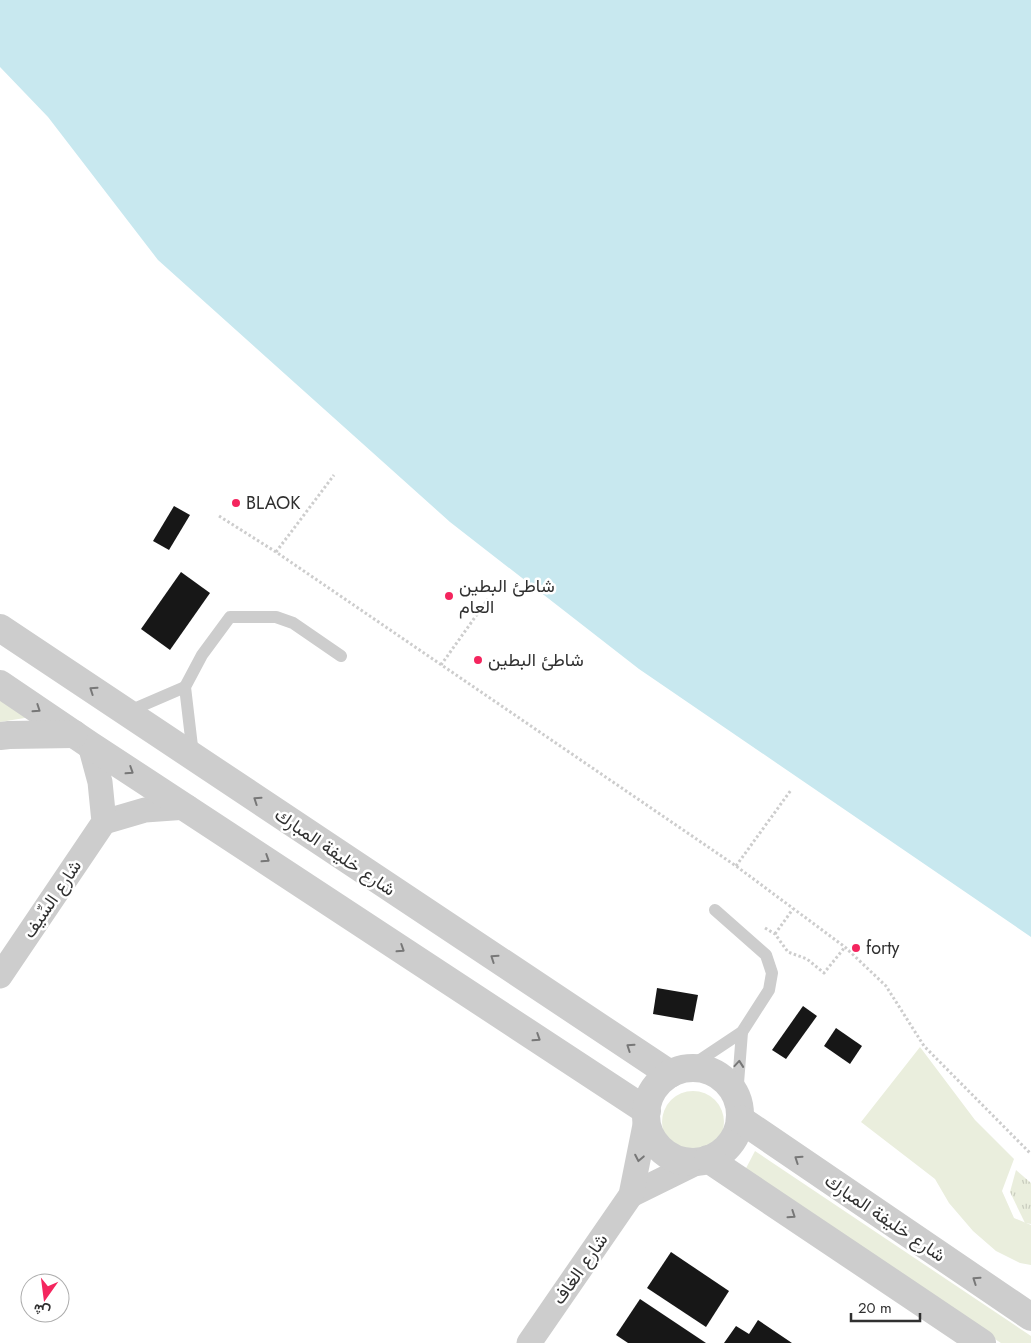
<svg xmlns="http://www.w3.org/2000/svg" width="1031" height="1343" font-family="Jost,Vazirmatn,sans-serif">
	<defs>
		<pattern id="park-tufts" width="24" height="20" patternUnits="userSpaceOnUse" patternTransform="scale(1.25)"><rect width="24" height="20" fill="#eaeedd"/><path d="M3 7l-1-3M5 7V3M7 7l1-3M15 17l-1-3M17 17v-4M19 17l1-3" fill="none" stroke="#c9ccbe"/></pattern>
	</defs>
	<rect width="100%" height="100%" fill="#fff"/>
	<g fill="#eaeedd">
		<path d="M0,691L37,716L0,722Z"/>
		<path d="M920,1047L975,1120L1014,1159L1002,1191L1014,1218L1031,1225V1265L1020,1263L996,1251L973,1231L949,1203L935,1179L861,1122Z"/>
		<circle cx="693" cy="1122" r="31"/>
		<path d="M755,1151L1031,1336V1343H1001L743,1174Z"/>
	</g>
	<path fill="url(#park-tufts)" d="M1016,1170L1031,1183V1224L1025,1223L1010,1192Z"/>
	<path fill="#c8e8ef" d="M0,0H1031V937L639,669L450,522L158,260L48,117L0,67Z"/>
	<g fill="#171717">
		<path d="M174,506L190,515L169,550L153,541Z"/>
		<path d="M181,572L210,593L170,650L141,629Z"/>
		<path d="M657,988L698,995L693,1021L653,1014Z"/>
		<path d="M803,1006L817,1016L786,1059L772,1050Z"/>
		<path d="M836,1028L862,1046L850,1064L824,1046Z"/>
		<path d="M671,1252L729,1291L706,1327L647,1288Z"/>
		<path d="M640,1299L706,1343H628L616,1335Z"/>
		<path d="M758,1320L792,1343H724L736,1326L749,1334Z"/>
	</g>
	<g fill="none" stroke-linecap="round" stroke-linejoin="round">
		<g stroke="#cdcdcd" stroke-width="3" stroke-dasharray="2.5 2.5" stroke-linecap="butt">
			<path d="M219,516L276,552L736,866L845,947L886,986L924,1046L1031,1154"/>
			<path d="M276,552L334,475"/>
			<path d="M441,665L488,599"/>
			<path d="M736,866L791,790"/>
			<path d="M765,928L775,934L788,952L807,959L824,973L845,947"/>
			<path d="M775,934L793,909"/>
		</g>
		<g stroke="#cdcdcd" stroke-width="12">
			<path d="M127,712L185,687"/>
			<path d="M193,755L185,687L202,655L230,617H276L293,623L341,656"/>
			<path d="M688,1068L742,1032L769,990L772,973L766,955L715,910"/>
			<path d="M737,1096L742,1032"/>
		</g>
		<g stroke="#cdcdcd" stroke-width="25">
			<path d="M104,822L145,810L187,807"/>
			<path d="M0,976L104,822L100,782L90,745"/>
			<path d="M631,1195L698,1162"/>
			<path d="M529,1343L631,1195L646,1120"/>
		</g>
		<g stroke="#cdcdcd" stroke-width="28">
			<path d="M0,628L670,1074"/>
			<path d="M0,684L90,745L647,1111"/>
			<path d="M0,736L9,735L74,734"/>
			<circle cx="693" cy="1115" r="47"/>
			<path d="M740,1119L1031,1317"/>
			<path d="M708,1159L982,1343"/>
		</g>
	</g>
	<defs><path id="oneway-chevron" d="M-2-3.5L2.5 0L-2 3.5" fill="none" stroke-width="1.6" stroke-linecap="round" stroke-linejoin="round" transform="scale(1.25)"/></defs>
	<g stroke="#777">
		<use href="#oneway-chevron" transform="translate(93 690) rotate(-146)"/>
		<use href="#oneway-chevron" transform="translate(37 709) rotate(34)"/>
		<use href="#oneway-chevron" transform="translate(130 771) rotate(33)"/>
		<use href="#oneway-chevron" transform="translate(257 800) rotate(-146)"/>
		<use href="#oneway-chevron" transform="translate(266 859) rotate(33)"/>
		<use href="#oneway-chevron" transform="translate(401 949) rotate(33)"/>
		<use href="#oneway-chevron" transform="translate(494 958) rotate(-146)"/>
		<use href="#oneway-chevron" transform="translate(537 1038) rotate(33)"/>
		<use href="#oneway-chevron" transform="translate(630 1047) rotate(-146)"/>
		<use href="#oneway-chevron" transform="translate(739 1064) rotate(-85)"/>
		<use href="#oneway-chevron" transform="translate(639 1158) rotate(101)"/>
		<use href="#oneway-chevron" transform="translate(798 1159) rotate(-146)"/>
		<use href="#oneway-chevron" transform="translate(792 1215) rotate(34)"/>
		<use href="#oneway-chevron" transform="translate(976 1280) rotate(-146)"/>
	</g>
	<g fill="#f4255e" stroke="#fff" stroke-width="2">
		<circle cx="236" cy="503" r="5"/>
		<circle cx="449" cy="596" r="5"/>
		<circle cx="478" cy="660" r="5"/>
		<circle cx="856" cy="948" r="5"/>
	</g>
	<g text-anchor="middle" stroke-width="5" stroke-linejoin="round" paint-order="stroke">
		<g font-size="18" fill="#303030" stroke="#fff" text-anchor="start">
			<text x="246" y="509">BLAOK</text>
			<text x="459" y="592">شاطئ البطين<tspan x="459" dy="21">العام</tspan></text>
			<text x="488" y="666">شاطئ البطين</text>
			<text x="866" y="954">forty</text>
		</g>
		<g font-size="18" fill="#303030" stroke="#fff">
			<text transform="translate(335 852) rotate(34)" y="6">شارع خليفة المبارك</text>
			<text transform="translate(52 899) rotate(-56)" y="6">شارع السِّيف</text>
			<text transform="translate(885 1218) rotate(34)" y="6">شارع خليفة المبارك</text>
			<text transform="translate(580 1269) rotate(-55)" y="6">شارع الغاف</text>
		</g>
	</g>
	<g transform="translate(45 1298) rotate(194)"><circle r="24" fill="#ffffff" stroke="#acacac"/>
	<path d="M0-4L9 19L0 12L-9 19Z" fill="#f4255e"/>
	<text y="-8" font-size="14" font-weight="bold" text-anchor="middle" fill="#303030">ش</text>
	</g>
	<path d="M851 1313v8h69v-8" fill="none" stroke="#303030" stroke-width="2.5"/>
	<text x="858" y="1313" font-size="15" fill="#303030" stroke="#ffffff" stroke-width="4" paint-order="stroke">20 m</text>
</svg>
